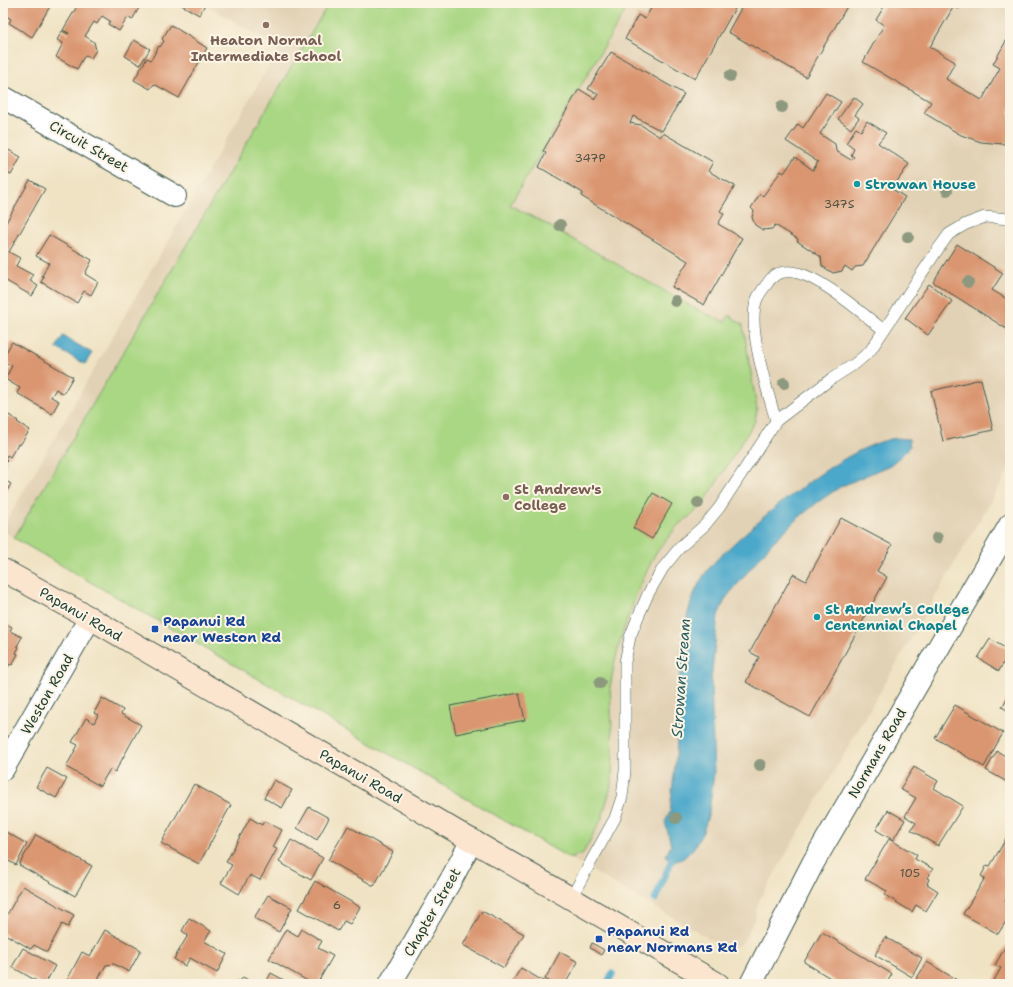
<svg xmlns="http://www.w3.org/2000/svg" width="1013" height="987" font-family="'Shantell Sans',sans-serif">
	<rect width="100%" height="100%" fill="#fcf5e5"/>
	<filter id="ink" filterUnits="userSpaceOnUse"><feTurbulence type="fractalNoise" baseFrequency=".025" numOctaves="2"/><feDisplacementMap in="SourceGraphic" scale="8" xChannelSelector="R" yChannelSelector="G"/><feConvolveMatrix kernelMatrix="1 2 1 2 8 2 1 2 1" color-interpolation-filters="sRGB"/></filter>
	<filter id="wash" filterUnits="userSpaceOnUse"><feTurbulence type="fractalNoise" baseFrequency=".012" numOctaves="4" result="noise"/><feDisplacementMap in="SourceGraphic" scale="16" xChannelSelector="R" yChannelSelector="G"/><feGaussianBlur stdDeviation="0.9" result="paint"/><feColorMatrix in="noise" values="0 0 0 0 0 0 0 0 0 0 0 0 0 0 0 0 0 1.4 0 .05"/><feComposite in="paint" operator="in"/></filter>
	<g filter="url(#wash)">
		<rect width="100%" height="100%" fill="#f0e3c4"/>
		<path fill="#e2d2b5" d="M203,3H1010V468L760,899L754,920L745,939L739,945L731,948L722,946L3,531V527L279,48Z"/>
		<path fill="#aad784" stroke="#648a5c" d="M329,3H630L510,205L539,220L696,309L725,322L729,315L743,325L757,409L755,421L705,501L693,514L679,524L655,554L639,588L623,631L615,661L610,687L613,751L612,783L602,818L582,855H577L571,859L14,538Z"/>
		<g fill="#4ca8ca" stroke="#36727f">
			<path d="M63,336L92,353L85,364L56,348Z"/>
			<path d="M896,438L909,439L910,447L901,456L890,465L840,487L818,502L797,519L771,544L726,598L718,615L711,681L714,773L709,813L703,832L694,848L684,858L671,863L666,855L671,845L665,822L670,812C672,788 676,764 677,740C680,690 676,617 704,575C712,563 723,554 733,544C753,526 773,508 796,492C823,471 862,444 896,438Z"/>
		</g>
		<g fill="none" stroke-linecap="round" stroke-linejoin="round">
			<g stroke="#4ca8ca" stroke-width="7">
				<path d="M655,899L674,855"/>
				<path d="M607,984L612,974"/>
			</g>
		</g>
		<g id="blocks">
			<g fill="#da9671">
				<path d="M3,3H52L32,37L9,23L11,19L3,14Z"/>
				<path d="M79,3H130L139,8L132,20L128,17L119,31L108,24L110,21L102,16L97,24L94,22L85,36L94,42L96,50L91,58L85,55L77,69L56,57L63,43L57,40L62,31L68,34L69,33L63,30Z"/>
				<path d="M178,3H206L199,15Z"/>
				<path d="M654,3H738L695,79L625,39L638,15L645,19Z"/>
				<path d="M744,3H849L806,77L728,32Z"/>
				<path d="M886,3H962L959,9L954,6L930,47L955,62L946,79L982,100L1000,68L993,64L1010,34V142L1003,144L981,142L961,135L924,113L931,102L863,62L884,25L876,20Z"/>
				<path d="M171,25L207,48L179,98L154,84L150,89L134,80L147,58L151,60L159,46L160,47L164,41L162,39Z"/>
				<path d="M134,40L150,49L140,65L125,56Z"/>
				<path d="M611,52L684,94L662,131L633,116L630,123L641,125L660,137L663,133L713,162L708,171L735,186L720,211L724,214L718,224L742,238L704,305L672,287L688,261L581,196L583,193L539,167L546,153L543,151L579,89L595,99L598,94L588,89Z"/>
				<path d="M826,93L841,102L820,134L835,144L836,151L851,160L854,157L851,155L854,149L846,143L856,128L861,131L867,121L886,133L878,143L909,164L892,189L905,197L863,266L855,267L852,271L845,266L842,271L833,273L822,266L821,257L797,241L798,239L775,225L772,229L763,230L755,225L752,217L754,211L751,208L760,194L763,196L781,171L784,173L795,157L813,170L818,162L786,141L798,124L803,128Z"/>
				<path d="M854,97L863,104L855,115L859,118L851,129L838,119Z"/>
				<path d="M5,148L21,157L11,175L3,171V152Z"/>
				<path d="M30,180L45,189L9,252L20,258L16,266L33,275L30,281L38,286L32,296L3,279V228Z"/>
				<path d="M49,235L92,260L85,274L98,282L91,295L84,291L77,303L41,282L44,277L42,276L49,263L36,256Z"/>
				<path d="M957,244L1003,273L992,290L1010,301V331L933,282Z"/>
				<path d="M929,284L952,301L928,335L905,318Z"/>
				<path d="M12,342L73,377L63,394L56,389L51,397L59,401L52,414L17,393L20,388L5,379L12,366L3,361V358Z"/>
				<path d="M981,379L993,430L943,441L931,391Z"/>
				<path d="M3,415L7,418L9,415L18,421L17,422L30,430L20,445L18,444L10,457L7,455L5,459L7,461L3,468Z"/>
				<path d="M3,479L11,484L3,497Z"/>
				<path d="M653,493L672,504L652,539L633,528Z"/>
				<path d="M841,518L892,545L877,571L887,577L810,717L746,682L759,657L750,652L793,574L806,581Z"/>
				<path d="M3,622L12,627L10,631L22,637L17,646L19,647L16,653L18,654L12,665L10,664L7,668L3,666Z"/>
				<path d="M990,639L1010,651L999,671L978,658Z"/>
				<path d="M519,693L525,720L456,734L450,706Z"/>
				<path d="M1010,693V712L1002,707Z"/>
				<path d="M102,698L123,710L121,714L141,725L115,772L110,769L100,786L66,767L78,745L72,742L86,718L94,723L98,715L94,713Z"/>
				<path d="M955,705L1003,733L984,767L935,738Z"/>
				<path d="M997,751L1010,759V778L1007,782L986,770Z"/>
				<path d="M914,767L938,781L934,788L963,806L938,846L911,830L916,823L905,816L916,798L900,789Z"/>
				<path d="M47,768L67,779L56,798L36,787Z"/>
				<path d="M274,780L292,790L282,808L264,798Z"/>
				<path d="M194,784L231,805L199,864L161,843Z"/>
				<path d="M309,807L329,818L317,840L297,828Z"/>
				<path d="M888,810L905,820L893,840L876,830Z"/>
				<path d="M250,818L262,825L264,821L282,830L273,847L277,849L260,880L250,875L239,894L221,883L232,865L226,862Z"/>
				<path d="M348,826L393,852L374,886L328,860Z"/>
				<path d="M6,832L27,844L16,865L3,858V838Z"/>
				<path d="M1010,832V892L1005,901L1010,904V915L998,934L963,914L985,878L981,876L987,865L990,866Z"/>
				<path d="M36,835L92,866L75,896L19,865Z"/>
				<path d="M889,839L917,855L915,859L933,869L927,878L929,879L927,884L938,891L926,911L916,905L912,912L885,895L887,891L865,879Z"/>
				<path d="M291,840L323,858L311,880L279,862Z"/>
				<path d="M315,881L360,907L350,924L344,921L338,931L299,909Z"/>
				<path d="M23,886L74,915L68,927L62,924L47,952L34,945L31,949L3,933V922Z"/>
				<path d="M268,895L292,908L279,932L254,918Z"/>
				<path d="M482,911L524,934L504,968L463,945Z"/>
				<path d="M189,918L211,931L204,941L227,954L217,973L190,958L185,966L174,959L188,935L182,931Z"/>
				<path d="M286,929L298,936L302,929L322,941L318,948L333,956L317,984H313L269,959Z"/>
				<path d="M105,930L141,950L129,972L114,964L106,965L96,983L98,984H65L82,952L90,956Z"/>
				<path d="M822,932L892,974L886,984H840L804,962Z"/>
				<path d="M885,937L922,958L912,977L875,955Z"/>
				<path d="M1010,939V984H992L1001,968L995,965Z"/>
				<path d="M592,943L604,950L601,955L590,948Z"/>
				<path d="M23,948L55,966L45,984H42L12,967Z"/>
				<path d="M560,952L578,962L565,984H554L545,979Z"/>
				<path d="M927,962L957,980L954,984H913Z"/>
				<path d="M521,968L548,984H511Z"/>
				<path d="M271,973L291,984H265Z"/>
				<path d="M243,977L255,984H232L234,981L239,984Z"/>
			</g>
		</g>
	</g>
	<g filter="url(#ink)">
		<use href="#blocks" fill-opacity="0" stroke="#3e564a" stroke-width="1"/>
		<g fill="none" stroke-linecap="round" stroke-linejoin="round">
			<defs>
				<g id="service">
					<path d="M776,421C768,392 746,326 757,299C759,294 764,288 767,284C774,272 785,270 798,273C825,280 861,313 884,330"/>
					<path d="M571,898L615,818L622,797L625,771V662L630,637L638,617L648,594L663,568L681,546L705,525L719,508L776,421L831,379L856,363L870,351L938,249L949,234L966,224L985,217L1010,219"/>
				</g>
				<g id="minor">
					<path d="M3,97L175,196"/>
					<path d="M3,769L90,618"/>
					<path d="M390,984L452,878L472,840"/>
				</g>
				<path id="tertiary" d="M751,984L813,863L1010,525"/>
				<path id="secondary" d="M3,570L90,618L718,984"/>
			</defs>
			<use href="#service" stroke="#3e564a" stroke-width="12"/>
			<use href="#minor" stroke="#3e564a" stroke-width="24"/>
			<use href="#tertiary" stroke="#3e564a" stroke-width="24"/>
			<use href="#secondary" stroke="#3e564a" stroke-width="24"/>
			<use href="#service" stroke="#fff" stroke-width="11"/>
			<use href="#minor" stroke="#fff" stroke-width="22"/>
			<use href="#tertiary" stroke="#fff" stroke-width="22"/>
			<use href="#secondary" stroke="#fbe5cf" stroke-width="22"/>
		</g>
		<g fill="#8c997e">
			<circle cx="730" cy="76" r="6"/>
			<circle cx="782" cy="107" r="6"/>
			<circle cx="947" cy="190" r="6"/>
			<circle cx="560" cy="225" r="6"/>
			<circle cx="908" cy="237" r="6"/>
			<circle cx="968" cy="282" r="6"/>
			<circle cx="675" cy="301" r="6"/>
			<circle cx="784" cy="383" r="6"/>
			<circle cx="698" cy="503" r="6"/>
			<circle cx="937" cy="538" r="6"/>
			<circle cx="600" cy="683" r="6"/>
			<circle cx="760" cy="765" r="6"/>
			<circle cx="676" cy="818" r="6"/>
		</g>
	</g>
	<g fill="#8d6e63" stroke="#fcf5e5" stroke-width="1.5">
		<circle cx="266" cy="25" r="4"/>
		<circle cx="506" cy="497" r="4"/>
	</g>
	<g fill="#0f9aa8" stroke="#fcf5e5" stroke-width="1.5">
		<circle cx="857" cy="184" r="4"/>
		<circle cx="817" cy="617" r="4"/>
	</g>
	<g fill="#1a4fb4" stroke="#fcf5e5" stroke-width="1.5">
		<rect x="151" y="625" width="8" height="8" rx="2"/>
		<rect x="595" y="935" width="8" height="8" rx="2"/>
	</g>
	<g text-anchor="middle" stroke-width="4" stroke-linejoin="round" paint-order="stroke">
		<g font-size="12" fill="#4e5343">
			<text x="590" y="162">347P</text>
			<text x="839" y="208">347S</text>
			<text x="910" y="877">105</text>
			<text x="337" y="909">6</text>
		</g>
		<g font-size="14" font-weight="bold" fill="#785e54" stroke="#fcf5e5">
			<text x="266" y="45">Heaton Normal<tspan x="266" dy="16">Intermediate School</tspan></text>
			<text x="514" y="494" text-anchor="start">St Andrew's<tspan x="514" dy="16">College</tspan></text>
		</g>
		<g font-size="14" fill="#1f3d34" stroke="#fcf5e5">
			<text transform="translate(89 146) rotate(30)" y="5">Circuit Street</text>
			<text transform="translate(81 614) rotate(30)" y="5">Papanui Road</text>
			<text transform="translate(47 694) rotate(-60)" y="5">Weston Road</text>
			<text transform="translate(877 753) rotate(-60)" y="5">Normans Road</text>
			<text transform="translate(361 776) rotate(30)" y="5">Papanui Road</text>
			<text transform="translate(432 912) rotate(-60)" y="5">Chapter Street</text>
		</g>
		<g font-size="14" font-weight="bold" fill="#0d838f" stroke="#fcf5e5" text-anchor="start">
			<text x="865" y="189">Strowan House</text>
			<text x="825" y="614">St Andrew’s College<tspan x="825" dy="16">Centennial Chapel</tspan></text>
		</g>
		<g font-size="14" font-weight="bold" fill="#164399" stroke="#fcf5e5" text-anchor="start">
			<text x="163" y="626">Papanui Rd<tspan x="163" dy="16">near Weston Rd</tspan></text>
			<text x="607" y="936">Papanui Rd<tspan x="607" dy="16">near Normans Rd</tspan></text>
		</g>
		<g font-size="15" font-style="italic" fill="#2c5d61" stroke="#fcf5e5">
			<text transform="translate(681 678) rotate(-86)" y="5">Strowan Stream</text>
		</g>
	</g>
	<rect width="1013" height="987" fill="none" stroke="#fcf5e5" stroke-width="16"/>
</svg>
